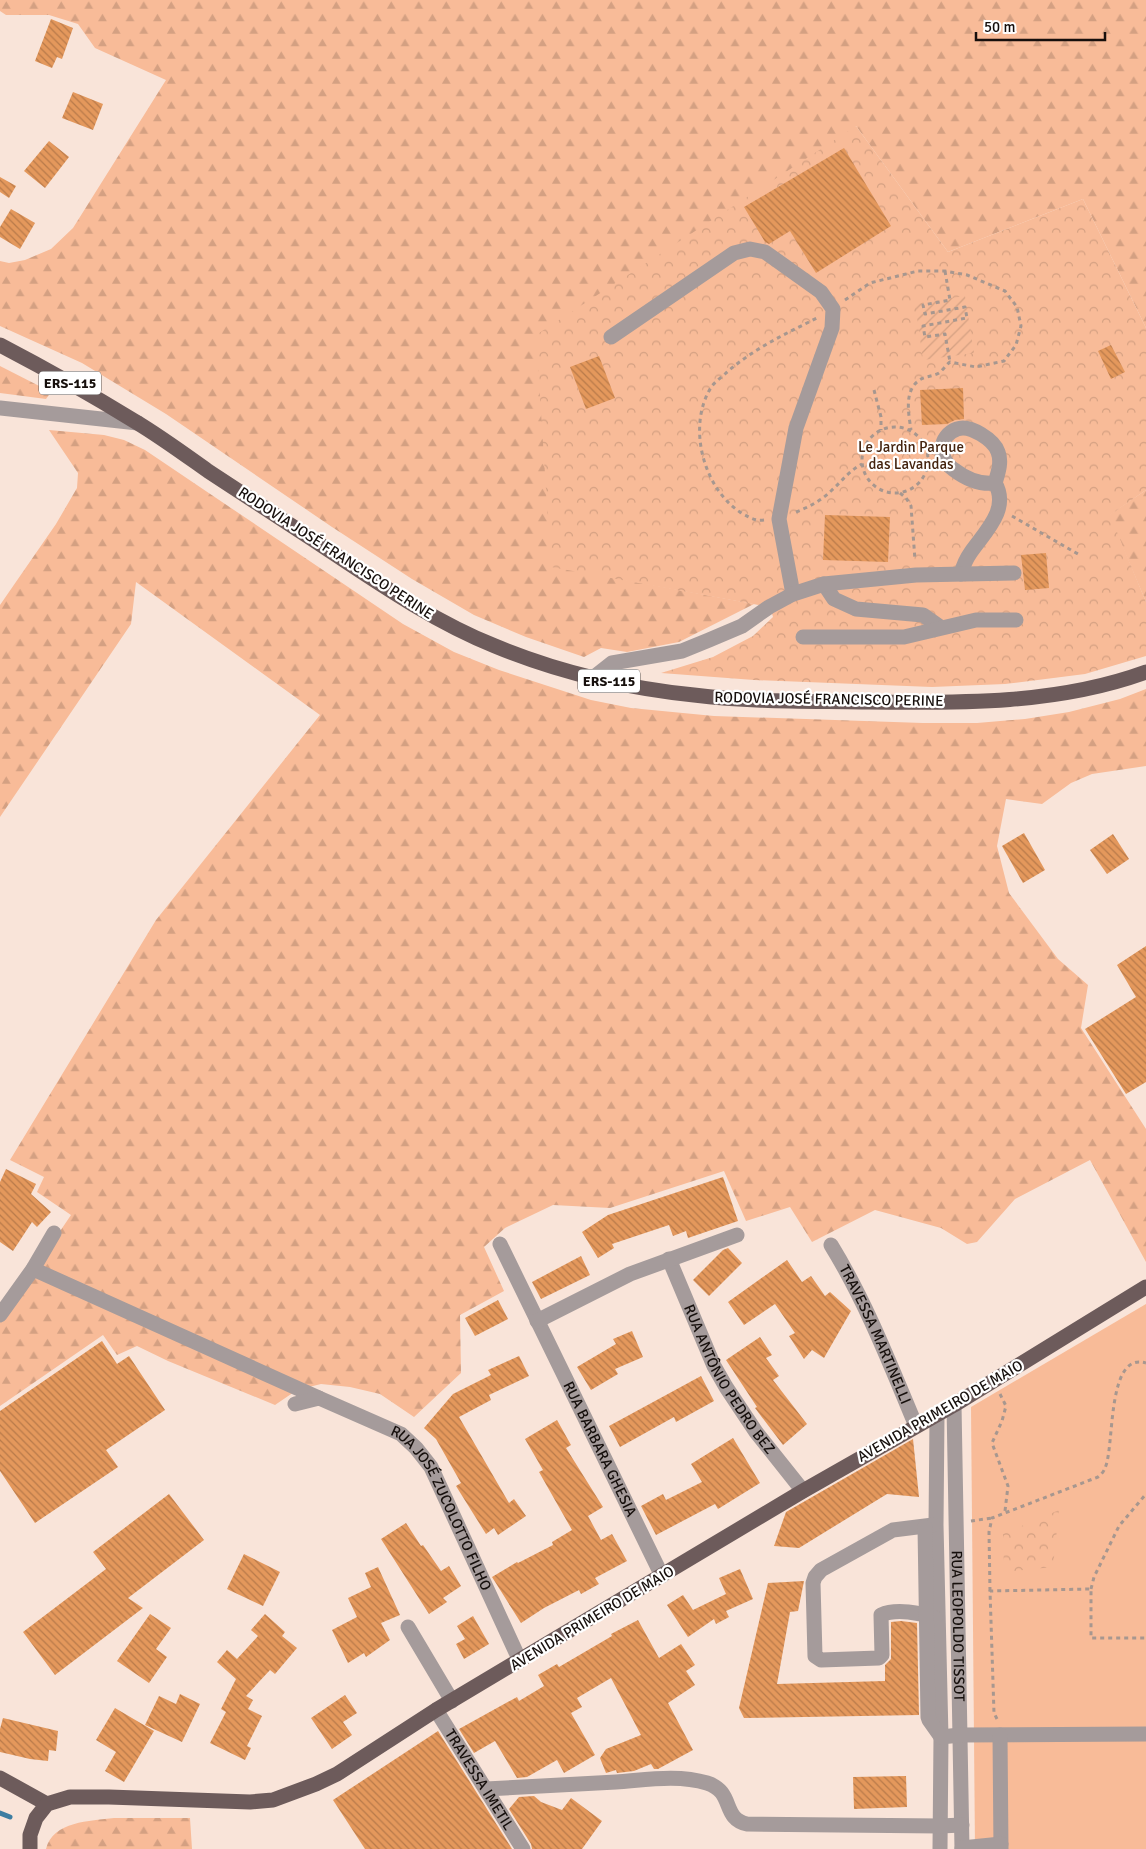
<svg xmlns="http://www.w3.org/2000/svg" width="1146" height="1849" font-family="Signika,sans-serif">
	<defs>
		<pattern id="forest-firs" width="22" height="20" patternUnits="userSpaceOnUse" patternTransform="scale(1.25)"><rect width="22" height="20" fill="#f8bb98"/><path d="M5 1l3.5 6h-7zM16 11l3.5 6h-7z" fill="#d4a082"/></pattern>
		<pattern id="park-crowns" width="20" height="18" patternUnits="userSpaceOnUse" patternTransform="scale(1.25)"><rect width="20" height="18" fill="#f8bb98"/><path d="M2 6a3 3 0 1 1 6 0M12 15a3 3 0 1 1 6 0" fill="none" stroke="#d4a082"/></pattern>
		<pattern id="garden-furrows" width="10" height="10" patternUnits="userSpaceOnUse" patternTransform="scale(1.25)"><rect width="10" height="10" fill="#f8bb98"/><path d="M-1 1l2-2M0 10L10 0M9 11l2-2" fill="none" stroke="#d4a082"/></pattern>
		<pattern id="building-back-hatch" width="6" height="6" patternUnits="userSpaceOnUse" patternTransform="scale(1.25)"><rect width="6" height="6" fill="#e4985c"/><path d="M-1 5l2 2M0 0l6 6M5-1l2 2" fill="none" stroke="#b87a4a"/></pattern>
	</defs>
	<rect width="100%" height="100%" fill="#f9e4d9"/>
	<path fill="#f8bb98" d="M1146,1304V1849H975L971,1407Z"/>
	<g fill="url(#forest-firs)">
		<path d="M0,0H1146V328L1083,199L948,252L856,126L551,566L754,604L679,642L627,652L601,648L584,657L526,637L474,615L412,579L332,527L166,414L82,363L0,326V261L9,263L25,260L51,249L73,228L166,80L95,48L78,24L49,15H6L0,11Z"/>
		<path d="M0,366L51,392L46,399L0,393Z"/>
		<path d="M49,430L104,435L124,440L145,450L403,624L454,652L499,670L591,700L631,708L714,716L923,723H977L1025,719L1069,712L1120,699L1146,689V766L1092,774L1071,783L1042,804L1006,799L997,846L1009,893L1058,959L1088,985L1081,1028L1146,1129V1262L1090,1160L1015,1199L977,1242L967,1244L941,1228L875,1210L812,1242L790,1207L746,1221L724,1171L610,1208L553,1205L505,1228L484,1247L504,1291L460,1315L461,1373L414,1417L380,1394L350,1387L321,1384L297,1390L275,1405L168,1361L137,1346L117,1355L103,1335L0,1406V1320L71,1215L37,1192L44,1177L10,1160L156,920L320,715L136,582L131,624L0,817V605L56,524L77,488L78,473Z"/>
		<path d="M1146,490V602L1109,515Z"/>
		<path d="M114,1818H190L192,1849H46C53,1821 90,1821 114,1818Z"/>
	</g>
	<g fill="url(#park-crowns)">
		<path d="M856,126L948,252L1083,199L1146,328V490L1110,515L1146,602V656L1085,674L1005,684L932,687L754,680L661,673L713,657L753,636L773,617L770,607L551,567L536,335Z"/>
		<path d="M1059,1510L1053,1567L1004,1572L1003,1534Z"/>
	</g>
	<path fill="url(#garden-furrows)" d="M965,296L974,353L923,360L915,304Z"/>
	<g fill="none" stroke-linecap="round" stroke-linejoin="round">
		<path stroke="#3d7da2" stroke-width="5" d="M0,1813L10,1817"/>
	</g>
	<g fill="url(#building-back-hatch)">
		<path d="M51,19L73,28L62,59L57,57L52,68L35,61Z"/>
		<path d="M73,92L103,104L93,130L62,118Z"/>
		<path d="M49,141L69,157L45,188L24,171Z"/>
		<path d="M844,148L891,226L816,273L790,231L769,244L765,242L744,207Z"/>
		<path d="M0,177L16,186L9,198L0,192Z"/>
		<path d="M11,209L35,223L20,249L0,237V227Z"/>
		<path d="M1111,345L1125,372L1111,379L1098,351Z"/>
		<path d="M599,356L615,398L586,409L570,367Z"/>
		<path d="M963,388L964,419L955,420L947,424L922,425L920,390Z"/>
		<path d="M825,515L890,517L888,562L823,560Z"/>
		<path d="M1046,553L1049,588L1025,590L1021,555Z"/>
		<path d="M1024,833L1045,870L1023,883L1002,846Z"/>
		<path d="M1113,834L1129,859L1107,874L1090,850Z"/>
		<path d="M1146,946V1082L1126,1094L1085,1029L1136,997L1117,965Z"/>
		<path d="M6,1169L36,1184L31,1194L51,1212L37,1227L32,1222L13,1251L0,1242V1182Z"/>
		<path d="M723,1177L738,1221L688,1238L686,1231L673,1236L669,1225L612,1244L614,1248L598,1258L582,1232L608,1215Z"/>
		<path d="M728,1248L742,1263L709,1296L693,1280L723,1250Z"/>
		<path d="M581,1256L590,1275L541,1299L532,1282Z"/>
		<path d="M787,1260L802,1282L811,1276L825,1296L830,1292L851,1311L824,1358L812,1350L804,1359L789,1336L795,1333L775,1304L744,1325L728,1302Z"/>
		<path d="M498,1300L508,1319L475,1336L465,1318Z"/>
		<path d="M632,1331L643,1357L615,1369L618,1374L591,1390L577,1367L616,1344L613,1339Z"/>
		<path d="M760,1337L772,1355L766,1358L779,1376L773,1380L807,1424L783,1445L755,1408L757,1407L726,1360Z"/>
		<path d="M102,1341L117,1364L129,1356L165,1410L106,1450L118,1467L35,1523L0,1471V1411Z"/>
		<path d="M519,1356L529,1376L489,1395L491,1400L459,1417L509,1503L514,1499L526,1516L498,1535L494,1528L486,1534L456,1486L461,1483L436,1439L424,1428L453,1394L491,1375L488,1370Z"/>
		<path d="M701,1376L714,1401L676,1422L674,1417L620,1447L609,1426Z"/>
		<path d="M557,1420L571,1445L566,1448L603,1507L588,1516L601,1540L612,1534L627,1561L595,1578L599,1584L581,1594L579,1590L544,1608L521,1623L492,1577L517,1562L518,1563L553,1545L552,1542L572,1530L539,1472L543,1470L525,1439Z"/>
		<path d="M733,1438L760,1483L718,1509L715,1504L656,1535L641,1506L663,1494L666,1500L702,1482L691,1464Z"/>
		<path d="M913,1439L919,1497L887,1494L799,1548L774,1546L786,1512Z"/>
		<path d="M169,1494L204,1540L128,1598L143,1608L55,1675L23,1632L106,1569L93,1552Z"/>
		<path d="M406,1523L421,1546L423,1545L441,1571L449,1566L461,1586L443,1598L447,1602L429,1614L381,1539Z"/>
		<path d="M244,1554L280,1572L263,1606L227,1589Z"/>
		<path d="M378,1567L400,1615L381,1623L390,1640L366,1657L364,1653L348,1663L332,1630L357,1617L348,1598L371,1587L365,1573Z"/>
		<path d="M740,1569L753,1599L726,1611L729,1617L716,1624L714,1619L688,1637L667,1605L683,1595L693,1610L726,1594L719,1578Z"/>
		<path d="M804,1581L798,1611L790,1612L777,1684L885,1681V1665L891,1659V1622L901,1621L917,1623L919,1715L744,1718L739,1708L768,1583Z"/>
		<path d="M150,1614L171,1628L156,1649L167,1657L149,1683L117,1661Z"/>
		<path d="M265,1614L285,1632L282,1636L297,1648L275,1674L270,1670L246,1696L253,1700L248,1709L262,1716L247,1746L251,1748L245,1760L210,1743L226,1712L221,1709L236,1679L217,1662L227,1650L237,1659L258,1636L251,1630Z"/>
		<path d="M473,1616L489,1644L464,1659L456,1644L465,1639L457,1626Z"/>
		<path d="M638,1620L659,1658L681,1644L695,1665L686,1671L695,1685L668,1703L693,1750L658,1769H654L651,1764L634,1771L617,1773L616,1770L606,1773L600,1758L606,1749L641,1735L611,1678L577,1698L582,1707L571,1713L595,1755L564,1773L557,1760L527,1777L517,1778L495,1741L474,1753L459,1729L517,1697L519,1701L544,1686L538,1675L557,1664L559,1667L612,1636L611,1634Z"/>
		<path d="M180,1694L200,1704L182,1742L145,1725L159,1696L176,1704Z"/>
		<path d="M345,1695L357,1713L343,1722L352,1735L332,1749L311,1718Z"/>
		<path d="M115,1708L154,1731L124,1782L105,1771L116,1752L96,1740Z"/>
		<path d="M3,1718L58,1731L56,1751L49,1750L48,1761L30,1759L0,1752V1729Z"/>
		<path d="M438,1731L512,1849H365L333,1800Z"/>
		<path d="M906,1776L907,1807L854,1809L853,1777Z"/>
		<path d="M534,1796L541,1802L562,1810L571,1798L602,1821L582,1849H532L531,1844L509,1809L519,1797Z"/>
	</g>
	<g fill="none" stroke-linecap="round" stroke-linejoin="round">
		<g stroke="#a7978f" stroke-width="3" stroke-dasharray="4 4" stroke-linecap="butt">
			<path d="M945,271L950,300L923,305L925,314L965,307L967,318L923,326L925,337L945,334L950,362"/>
			<path d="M845,300L870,283L918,271H945L967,275L1005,291L1017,307L1021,326L1016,345L1004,361L976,367L950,362C946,365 943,370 939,373C932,377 923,376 917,382C904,393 909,416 911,430"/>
			<path d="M874,390L881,417V430"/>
			<circle cx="895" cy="460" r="33"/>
			<path d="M900,493L906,498L911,506L915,560"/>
			<path d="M796,512C809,507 822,500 831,491C842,481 849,471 862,464"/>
			<path d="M1012,516L1078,554"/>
			<path d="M764,520C755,521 751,518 743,514C703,490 686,425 712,386C716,381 722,377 726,373C753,349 785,334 817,318"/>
			<path d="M1000,1394L1006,1406L1002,1421L992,1443L1008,1486L1005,1511"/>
			<path d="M971,1521L992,1518"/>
			<path d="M1091,1589L1094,1577L1119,1526L1146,1494"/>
			<path d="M990,1591L989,1532L992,1518L1098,1477C1101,1475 1104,1471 1105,1468C1115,1447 1106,1351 1146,1363"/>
			<path d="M997,1719L994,1713L990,1591L1091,1589V1638H1146"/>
		</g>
		<g stroke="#a59b9b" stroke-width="15">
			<path d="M611,337L734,253L750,249L765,252L821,292L833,309L832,328L796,428L779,519L793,594"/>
			<path d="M0,408L138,423"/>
			<path d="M961,574C963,566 966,559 971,552C985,532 1010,509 995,483C998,473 1002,462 998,452C994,440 970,424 957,429C938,436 938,458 953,469C966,479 979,485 995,483"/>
			<path d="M824,584L834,599L856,609L923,615L940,627"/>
			<path d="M803,637H904L976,620H1016"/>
			<path d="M593,678L612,663L682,651L709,640L742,626L769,607L793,594L824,584L916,575L1014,573"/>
			<path id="s1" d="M500,1244L662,1576"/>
			<path id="s2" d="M831,1245C866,1302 890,1364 916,1426"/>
			<path id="s3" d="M669,1259L714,1366L726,1387L756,1432L803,1491"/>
			<path d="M33,1269L319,1398"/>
			<path d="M0,1315L33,1269L54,1233"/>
			<path d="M537,1321L630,1274L737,1235"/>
			<path id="s4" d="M295,1404L319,1398L401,1434L416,1448L431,1467L520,1661"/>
			<path id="s5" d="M954,1405L962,1849"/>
			<path d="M937,1415L936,1525L941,1737L940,1849"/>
			<path d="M933,1525L893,1530L821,1570L815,1577L813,1583L815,1656L821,1660L879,1658L882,1655L881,1615C896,1608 921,1613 935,1618"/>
			<path d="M925,1527L928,1717L929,1720L941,1737L960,1735L1146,1734"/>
			<path d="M408,1627L452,1701"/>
			<path id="s6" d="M436,1710L523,1849"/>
			<path d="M1000,1735L1001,1849"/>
			<path d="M486,1789C529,1787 572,1784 616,1782C645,1780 678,1774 707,1783C735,1792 721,1818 747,1824L940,1826L962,1825"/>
			<path d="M962,1848L1001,1844"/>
		</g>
		<g stroke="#6d5b5b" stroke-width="15">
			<path d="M0,345C46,369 92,395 136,422C161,437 184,454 208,471C243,494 278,517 312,539C371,578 430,620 495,646C558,672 626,688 694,695C750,702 806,701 862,702C957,703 1056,705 1146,672"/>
			<path d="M0,1778L47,1804"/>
			<path d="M30,1849V1835L36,1818L47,1804L70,1797H109L250,1802L273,1800L316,1784L337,1774L436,1710L803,1491L954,1405L1146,1287"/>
		</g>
	</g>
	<g text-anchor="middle" stroke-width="4.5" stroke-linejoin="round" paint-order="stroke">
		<g fill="#fff" stroke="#5c5755" stroke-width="1">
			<rect x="39" y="371.5" width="62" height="23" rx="4"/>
			<rect x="578" y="669.5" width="62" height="23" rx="4"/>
		</g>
		<g font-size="14" font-weight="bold" fill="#160f0c">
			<text x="70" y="388">ERS-115</text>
			<text x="609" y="686">ERS-115</text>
		</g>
		<g font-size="15" fill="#44230e" stroke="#fff">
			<text x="911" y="452">Le Jardin Parque<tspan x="911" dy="17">das Lavandas</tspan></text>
		</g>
		<g font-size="15" fill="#160f0c" stroke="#fff">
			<text transform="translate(336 553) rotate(33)" y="5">RODOVIA JOSÉ FRANCISCO PERINE</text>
			<text transform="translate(829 699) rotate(1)" y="5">RODOVIA JOSÉ FRANCISCO PERINE</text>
			<text dy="5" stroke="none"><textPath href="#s2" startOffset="100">TRAVESSA MARTINELLI</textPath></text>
			<text dy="5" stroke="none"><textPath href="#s3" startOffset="135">RUA ANTÔNIO PEDRO BEZ</textPath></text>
			<text transform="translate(940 1411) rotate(-30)" y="5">AVENIDA PRIMEIRO DE MAIO</text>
			<text dy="5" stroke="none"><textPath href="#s1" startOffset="228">RUA BARBARA GHESIA</textPath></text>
			<text dy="5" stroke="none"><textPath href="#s4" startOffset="199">RUA JOSÉ ZUCOLOTTO FILHO</textPath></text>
			<text transform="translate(592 1618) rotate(-31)" y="5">AVENIDA PRIMEIRO DE MAIO</text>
			<text dy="5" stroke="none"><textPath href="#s5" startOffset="221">RUA LEOPOLDO TISSOT</textPath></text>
			<text dy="5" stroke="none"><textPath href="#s6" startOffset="82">TRAVESSA IMETIL</textPath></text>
		</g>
	</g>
	<path d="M976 32v8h129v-8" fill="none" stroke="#160f0c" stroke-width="2.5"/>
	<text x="984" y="32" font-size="15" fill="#160f0c" stroke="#ffffff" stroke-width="4" paint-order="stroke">50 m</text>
</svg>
